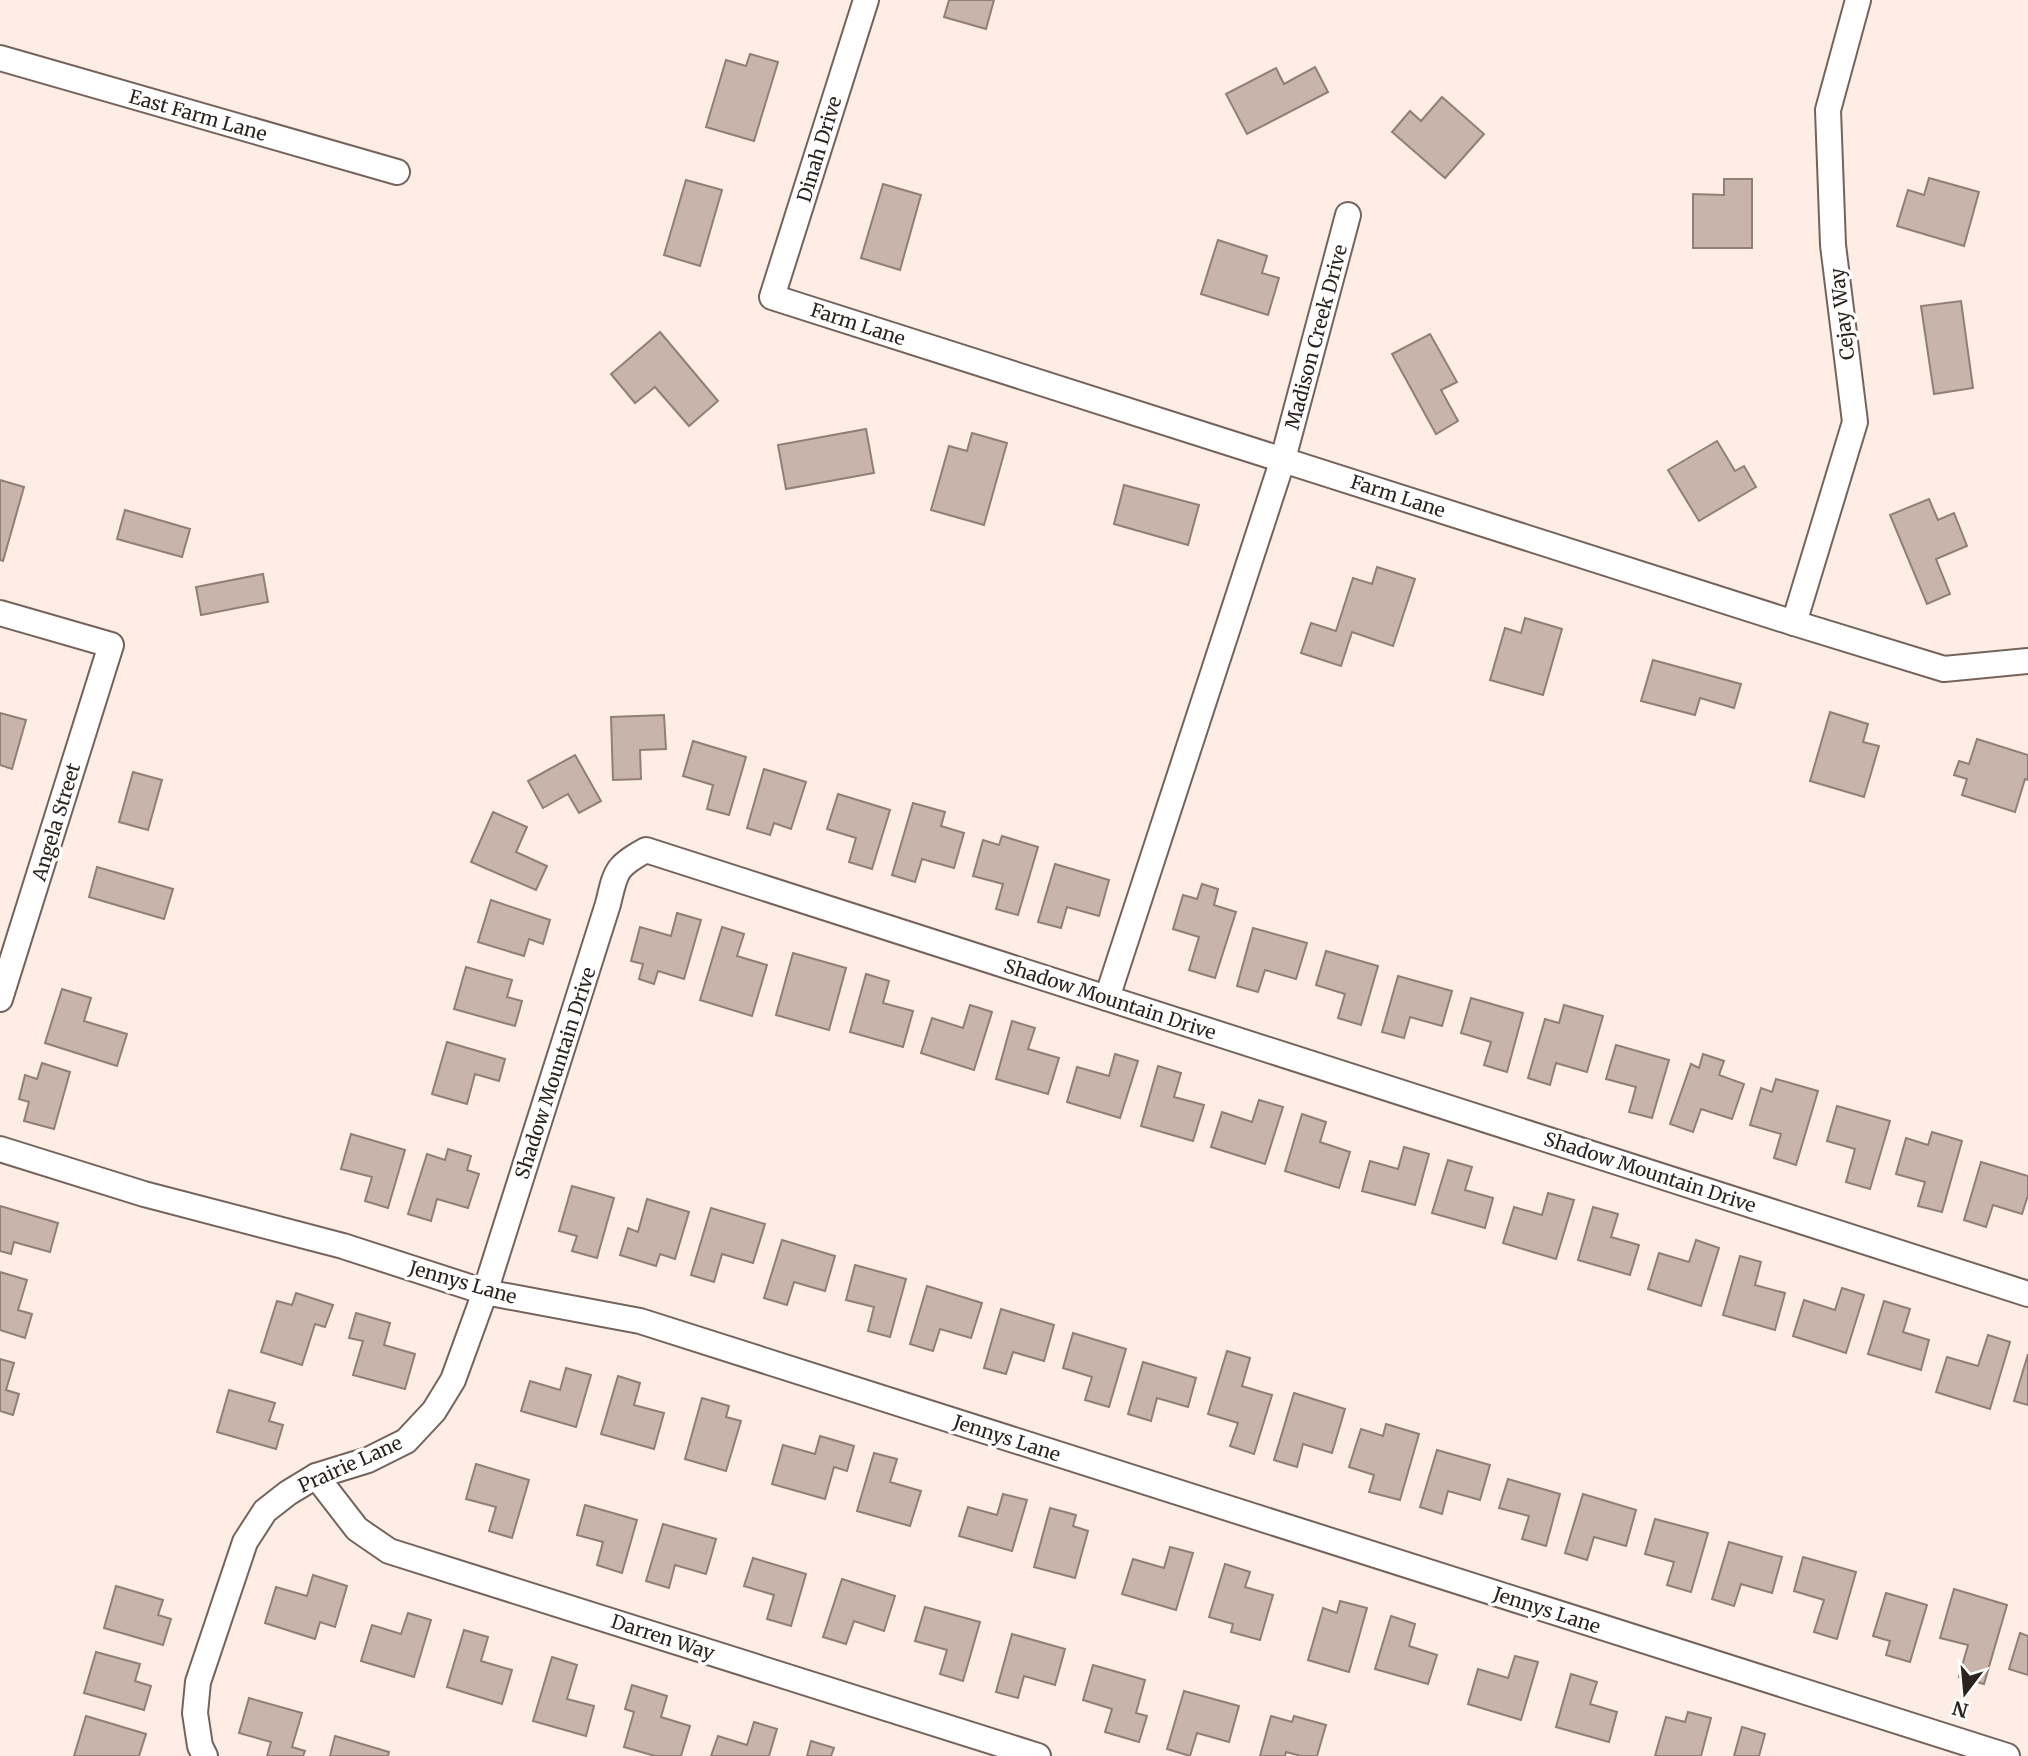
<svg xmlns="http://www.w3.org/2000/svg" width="2028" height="1756" font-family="Merriweather,serif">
	<rect width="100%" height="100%" fill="#feede5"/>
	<g fill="#c8b4aa" stroke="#917e75" stroke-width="2">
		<path d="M949,0H994L986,29L944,17Z"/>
		<path d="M750,54L778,62L754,141L706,127L726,60L746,66Z"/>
		<path d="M1315,67L1328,92L1247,134L1226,94L1276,68L1284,84Z"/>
		<path d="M1442,97L1484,134L1445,178L1392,132L1410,111L1421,121Z"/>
		<path d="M1929,178L1979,192L1964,246L1897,226L1908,190L1924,195Z"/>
		<path d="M1724,179H1752V248H1693V194L1724,195Z"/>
		<path d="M686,180L722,190L700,266L664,255Z"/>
		<path d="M883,184L921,195L900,270L861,258Z"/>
		<path d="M1218,240L1267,256L1262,273L1279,278L1268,315L1201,294Z"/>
		<path d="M1961,301L1973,388L1934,394L1921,306Z"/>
		<path d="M660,332L718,401L689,426L655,387L635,403L611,374Z"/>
		<path d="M1430,334L1457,382L1441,390L1458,421L1436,434L1392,354Z"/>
		<path d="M866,429L874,473L786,489L778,445Z"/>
		<path d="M972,433L1007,443L984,525L931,510L949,446L967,451Z"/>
		<path d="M1717,441L1735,471L1744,466L1756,487L1699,521L1668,470Z"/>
		<path d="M0,480L24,487L3,561L0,560Z"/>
		<path d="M1124,485L1199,505L1188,545L1114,524Z"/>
		<path d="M1929,499L1938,520L1954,513L1967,546L1936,559L1950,594L1927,604L1890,515Z"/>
		<path d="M125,510L190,529L182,557L117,539Z"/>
		<path d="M1377,567L1415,579L1393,646L1352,632L1341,666L1301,653L1311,623L1336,631L1353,578L1372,584Z"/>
		<path d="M263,574L268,602L201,615L196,587Z"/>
		<path d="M1525,618L1562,629L1543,695L1490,680L1505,628L1521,633Z"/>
		<path d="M1653,660L1741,684L1734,708L1700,698L1695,715L1641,701Z"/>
		<path d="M1830,712L1868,724L1863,742L1879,746L1864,797L1810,781Z"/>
		<path d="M0,713L26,720L12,769L0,765Z"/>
		<path d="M664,715L666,749L640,750L641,779L613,780L611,717Z"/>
		<path d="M1977,739L2028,755V780L2025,779L2015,812L1962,795L1967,779L1954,775L1959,761L1969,764Z"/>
		<path d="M693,741L746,757L729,815L707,809L713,785L683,776Z"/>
		<path d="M575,755L601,801L579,813L568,794L543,808L528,781Z"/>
		<path d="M764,769L806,782L791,829L774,823L770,835L747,828Z"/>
		<path d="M133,772L162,780L148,830L119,822Z"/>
		<path d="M838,794L890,810L872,869L849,862L856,838L827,829Z"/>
		<path d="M913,803L945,812L941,826L964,833L954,868L922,859L915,882L892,875Z"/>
		<path d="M493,812L527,827L516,852L547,866L536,890L471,862Z"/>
		<path d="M1002,836L1038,847L1018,915L996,909L1003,884L973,876L983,840L999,845Z"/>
		<path d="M1055,864L1109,880L1099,916L1067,907L1061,928L1038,922Z"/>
		<path d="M97,867L173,889L164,919L89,897Z"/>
		<path d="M1202,884L1218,889L1214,905L1236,912L1215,978L1189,970L1199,937L1173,929L1183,895L1197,899Z"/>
		<path d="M491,900L550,920L543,944L529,939L524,956L478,942Z"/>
		<path d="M677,913L701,920L684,979L658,971L654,984L639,979L643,964L631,961L640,927L671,936Z"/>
		<path d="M722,927L744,934L737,956L767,965L752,1016L700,1000Z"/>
		<path d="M1253,928L1307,943L1296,979L1265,970L1258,992L1237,986Z"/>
		<path d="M1326,951L1378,966L1361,1025L1338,1018L1345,994L1316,985Z"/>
		<path d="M793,953L846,968L829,1030L776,1015Z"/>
		<path d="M466,967L512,980L507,997L522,1001L515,1026L454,1009Z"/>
		<path d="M866,974L889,981L883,1003L913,1011L903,1047L850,1032Z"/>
		<path d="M1398,976L1452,991L1442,1026L1410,1017L1404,1038L1382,1032Z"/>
		<path d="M62,989L91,998L84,1021L127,1034L117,1066L45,1043Z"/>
		<path d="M1471,998L1523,1013L1507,1072L1484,1065L1491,1042L1461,1033Z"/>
		<path d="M970,1005L992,1012L974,1070L921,1053L932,1018L963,1028Z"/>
		<path d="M1564,1005L1603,1016L1587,1072L1556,1063L1550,1085L1528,1078L1545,1019L1559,1023Z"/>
		<path d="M1012,1021L1035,1028L1028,1049L1059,1058L1048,1094L996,1079Z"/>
		<path d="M447,1042L505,1059L499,1081L475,1074L467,1104L432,1094Z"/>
		<path d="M1616,1045L1669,1060L1652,1118L1629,1112L1636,1087L1606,1079Z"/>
		<path d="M1115,1054L1138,1061L1120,1118L1067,1102L1077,1067L1109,1076Z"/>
		<path d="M1703,1054L1724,1061L1719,1075L1744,1084L1732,1119L1701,1109L1693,1132L1670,1124L1691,1064L1699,1068Z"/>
		<path d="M42,1063L70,1072L54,1129L24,1121L29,1102L19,1099L25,1075L37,1079Z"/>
		<path d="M1158,1066L1181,1073L1174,1097L1204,1105L1193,1141L1141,1126Z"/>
		<path d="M1776,1079L1818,1091L1796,1165L1774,1158L1781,1134L1750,1125L1761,1088L1772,1092Z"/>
		<path d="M1259,1100L1283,1107L1265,1164L1211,1147L1222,1112L1252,1122Z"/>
		<path d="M1837,1106L1890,1121L1870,1189L1846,1182L1855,1149L1827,1141Z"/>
		<path d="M1302,1114L1326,1122L1320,1142L1350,1152L1339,1188L1285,1171Z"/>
		<path d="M1932,1132L1962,1141L1942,1212L1918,1206L1925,1182L1896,1174L1906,1138L1928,1145Z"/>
		<path d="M351,1134L405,1150L388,1208L365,1201L372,1177L341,1169Z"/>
		<path d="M1404,1147L1429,1154L1415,1205L1362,1191L1370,1161L1398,1169Z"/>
		<path d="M448,1149L471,1156L467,1170L479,1174L468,1208L437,1199L431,1221L408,1214L427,1154L445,1160Z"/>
		<path d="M1448,1160L1472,1167L1465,1190L1493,1198L1485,1228L1432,1213Z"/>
		<path d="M1981,1162L2028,1176V1195L2022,1214L1993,1205L1986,1227L1964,1220Z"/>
		<path d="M572,1186L614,1198L597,1258L572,1251L577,1236L559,1231Z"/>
		<path d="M1548,1193L1574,1200L1556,1259L1503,1243L1514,1207L1542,1215Z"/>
		<path d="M647,1199L689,1212L675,1259L660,1254L656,1266L620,1255L628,1228L638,1232Z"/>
		<path d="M0,1206L58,1223L50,1252L14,1242L11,1254L0,1251Z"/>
		<path d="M1593,1207L1618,1214L1611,1237L1639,1245L1630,1275L1578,1260Z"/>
		<path d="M711,1208L765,1224L753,1263L722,1254L714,1282L691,1275Z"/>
		<path d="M782,1240L835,1256L825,1291L794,1282L787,1305L764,1298Z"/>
		<path d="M1696,1240L1719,1248L1701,1306L1648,1289L1659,1253L1689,1262Z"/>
		<path d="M1740,1256L1761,1262L1755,1285L1785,1293L1775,1330L1723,1315Z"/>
		<path d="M855,1265L906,1279L890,1337L868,1331L874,1307L846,1300Z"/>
		<path d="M0,1272L27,1280L18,1310L32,1314L25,1338L0,1330Z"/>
		<path d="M927,1286L982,1303L971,1338L940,1329L933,1351L910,1344Z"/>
		<path d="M1842,1288L1864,1295L1846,1353L1793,1336L1804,1300L1835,1310Z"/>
		<path d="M296,1293L333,1305L325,1327L315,1324L302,1365L261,1352L277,1301L292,1305Z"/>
		<path d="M1884,1301L1910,1309L1903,1332L1929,1340L1921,1370L1868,1354Z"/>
		<path d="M1001,1309L1054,1325L1044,1361L1013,1352L1006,1374L984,1368Z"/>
		<path d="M356,1313L390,1323L384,1345L415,1354L405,1389L353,1375L363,1341L349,1338Z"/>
		<path d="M1073,1333L1126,1349L1109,1407L1085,1400L1092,1377L1063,1368Z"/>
		<path d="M1988,1335L2010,1342L1990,1409L1936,1392L1947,1357L1978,1366Z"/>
		<path d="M1227,1351L1250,1358L1242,1386L1272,1395L1254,1454L1230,1446L1238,1423L1208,1414Z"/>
		<path d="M2028,1354V1405L2014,1401Z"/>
		<path d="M0,1359L14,1363L6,1390L19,1394L13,1415L0,1411Z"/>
		<path d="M1143,1362L1196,1378L1188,1407L1157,1398L1151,1421L1128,1414Z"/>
		<path d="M566,1368L591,1375L576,1427L521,1411L530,1381L560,1390Z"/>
		<path d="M618,1376L640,1383L634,1405L664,1413L654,1449L601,1434Z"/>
		<path d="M229,1390L275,1403L269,1421L283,1425L276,1449L217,1432Z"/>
		<path d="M1294,1393L1345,1409L1332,1453L1303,1444L1297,1467L1274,1460Z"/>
		<path d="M702,1398L729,1406L726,1417L741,1421L726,1471L685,1459Z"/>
		<path d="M1386,1424L1419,1434L1400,1500L1369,1492L1374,1475L1349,1467L1361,1429L1383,1436Z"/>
		<path d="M820,1436L854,1446L847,1471L834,1467L825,1499L772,1484L783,1445L815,1454Z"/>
		<path d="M1437,1450L1490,1465L1480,1500L1448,1491L1442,1514L1420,1507Z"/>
		<path d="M874,1453L897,1459L890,1482L921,1491L910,1526L857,1511Z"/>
		<path d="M476,1464L529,1480L512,1538L489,1531L496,1507L466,1499Z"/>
		<path d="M1508,1479L1560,1494L1546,1546L1522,1539L1529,1516L1499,1508Z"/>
		<path d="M1003,1494L1027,1500L1012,1551L959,1536L968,1507L997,1515Z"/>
		<path d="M1583,1494L1636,1510L1626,1546L1594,1537L1587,1560L1565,1553Z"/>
		<path d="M585,1505L637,1520L622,1573L597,1565L603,1542L577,1535Z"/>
		<path d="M1050,1508L1076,1515L1073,1526L1088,1531L1075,1578L1034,1567Z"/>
		<path d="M1655,1519L1708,1533L1691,1592L1667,1585L1674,1562L1645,1554Z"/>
		<path d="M663,1524L716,1539L706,1574L675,1565L669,1588L646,1581Z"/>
		<path d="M1729,1542L1782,1557L1772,1593L1741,1584L1734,1606L1712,1599Z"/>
		<path d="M1170,1547L1193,1553L1176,1610L1122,1594L1133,1559L1164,1568Z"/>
		<path d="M1803,1557L1856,1572L1837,1639L1814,1632L1824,1600L1794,1591Z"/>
		<path d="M753,1558L806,1574L791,1626L767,1619L774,1595L744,1586Z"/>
		<path d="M1225,1564L1250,1572L1245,1587L1273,1595L1260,1640L1231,1632L1233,1624L1209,1617Z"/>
		<path d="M313,1575L347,1586L335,1627L320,1622L315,1639L265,1623L276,1587L307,1596Z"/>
		<path d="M842,1579L895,1596L884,1631L854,1621L846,1644L823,1637Z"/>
		<path d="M116,1586L163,1600L158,1615L171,1619L163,1645L104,1628Z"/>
		<path d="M1954,1589L2007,1605L1984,1684L1959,1677L1968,1645L1940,1638Z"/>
		<path d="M1886,1593L1927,1605L1910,1662L1886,1655L1890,1641L1873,1636Z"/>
		<path d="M1340,1601L1367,1608L1349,1672L1308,1660L1323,1608L1337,1613Z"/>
		<path d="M925,1607L980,1622L963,1681L940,1674L947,1650L915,1641Z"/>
		<path d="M408,1613L431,1620L414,1677L361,1661L372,1625L401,1634Z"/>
		<path d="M1391,1616L1415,1624L1409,1646L1437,1655L1428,1684L1375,1669Z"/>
		<path d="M464,1630L488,1637L481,1661L512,1670L502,1704L447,1687Z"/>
		<path d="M2020,1633L2028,1636V1675L2009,1669Z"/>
		<path d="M1012,1634L1065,1649L1055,1685L1024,1676L1018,1698L996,1692Z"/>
		<path d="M96,1652L140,1664L135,1681L151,1686L144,1710L84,1693Z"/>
		<path d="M1515,1656L1538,1662L1521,1720L1468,1704L1478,1669L1508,1678Z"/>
		<path d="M552,1657L577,1665L567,1699L594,1706L586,1736L533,1721Z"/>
		<path d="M1093,1665L1145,1680L1136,1713L1147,1716L1139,1742L1105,1732L1112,1709L1083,1700Z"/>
		<path d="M1571,1674L1597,1682L1590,1704L1617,1712L1609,1742L1556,1727Z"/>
		<path d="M632,1685L667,1696L661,1717L690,1726L681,1756H655L624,1747L634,1712L625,1709Z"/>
		<path d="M1184,1691L1239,1706L1229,1742L1197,1733L1190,1756L1167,1749Z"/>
		<path d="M249,1698L302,1713L292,1747L305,1751L303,1756H267L271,1742L239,1733Z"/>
		<path d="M1688,1712L1711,1718L1701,1756H1655L1666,1717L1685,1722Z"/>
		<path d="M86,1716L146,1734L139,1756H74Z"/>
		<path d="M1271,1716L1292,1722L1294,1716L1326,1725L1317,1756H1301L1286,1752L1285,1756H1260Z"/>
		<path d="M754,1722L777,1729L769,1756H711L718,1736L747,1745Z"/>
		<path d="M1742,1727L1765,1734L1759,1756H1734Z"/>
		<path d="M335,1736L389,1752L388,1756H330Z"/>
		<path d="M811,1741L834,1748L831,1756H807Z"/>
	</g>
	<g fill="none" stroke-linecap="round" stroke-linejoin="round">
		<defs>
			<g id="minor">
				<path d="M866,0L772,297L1794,623L1944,669L2028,661"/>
				<path d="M0,58L397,172"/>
				<path d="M0,613L111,645L0,999"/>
				<path d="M1794,623L1855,422L1833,245L1828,110L1858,0"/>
				<path d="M1107,998L1283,459L1348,215"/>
				<path d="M0,1149L144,1194L343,1246L485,1292L640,1321L2007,1756"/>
				<path d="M316,1476L357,1529L389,1551L1038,1756"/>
				<path d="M205,1756L200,1746L195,1713L198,1682L245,1542L265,1511L288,1493L316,1476L368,1460L406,1441L434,1411L453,1380L485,1292L608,904C616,871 615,867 646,850L2028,1294"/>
			</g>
		</defs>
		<use href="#minor" stroke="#75635b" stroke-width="28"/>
		<use href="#minor" stroke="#fff" stroke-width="24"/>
	</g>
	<g text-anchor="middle" stroke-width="7" stroke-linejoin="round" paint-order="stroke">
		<g font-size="19" fill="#2b231f" stroke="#fff">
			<text transform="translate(198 115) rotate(16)" y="7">East Farm Lane</text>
			<text transform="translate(819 149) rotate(-73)" y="7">Dinah Drive</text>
			<text transform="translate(1842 314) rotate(-97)" y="7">Cejay Way</text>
			<text transform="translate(858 324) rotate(18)" y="7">Farm Lane</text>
			<text transform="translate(1316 337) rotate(-75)" y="7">Madison Creek Drive</text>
			<text transform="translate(1398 496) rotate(18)" y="7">Farm Lane</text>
			<text transform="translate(56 822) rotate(-73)" y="7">Angela Street</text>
			<text transform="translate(1110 999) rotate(18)" y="7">Shadow Mountain Drive</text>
			<text transform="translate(555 1073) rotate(-72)" y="7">Shadow Mountain Drive</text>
			<text transform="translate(1650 1172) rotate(18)" y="7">Shadow Mountain Drive</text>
			<text transform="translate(463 1282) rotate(16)" y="7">Jennys Lane</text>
			<text transform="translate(1007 1438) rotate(18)" y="7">Jennys Lane</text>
			<text transform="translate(350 1464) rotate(-24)" y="7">Prairie Lane</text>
			<text transform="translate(1547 1610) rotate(18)" y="7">Jennys Lane</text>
			<text transform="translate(663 1637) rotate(18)" y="7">Darren Way</text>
		</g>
	</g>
	<g transform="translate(1965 1693) rotate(196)" stroke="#ffffff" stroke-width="5" paint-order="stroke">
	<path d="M0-5L12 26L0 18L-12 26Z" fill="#2b231f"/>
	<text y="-10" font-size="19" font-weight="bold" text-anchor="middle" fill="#2b231f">N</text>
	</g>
</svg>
